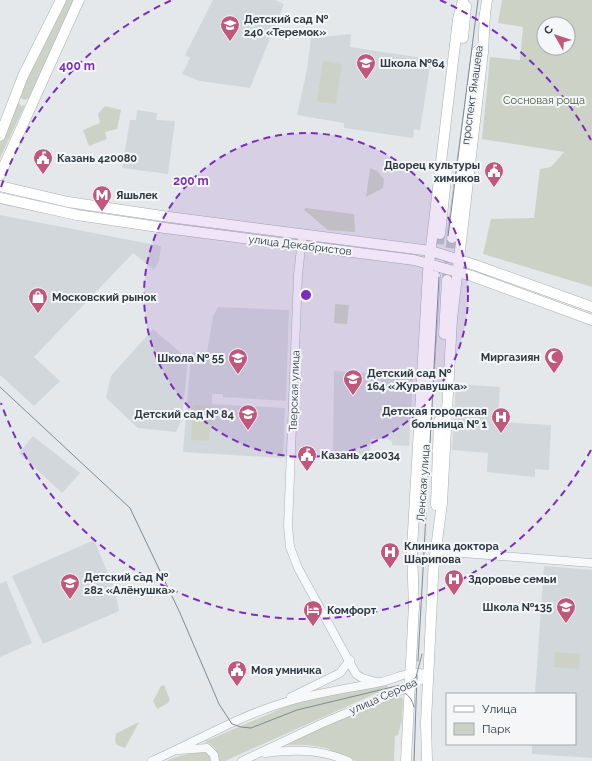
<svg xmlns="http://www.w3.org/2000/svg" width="592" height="761" font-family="Raleway,sans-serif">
	<rect width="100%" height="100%" fill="#e4e8ea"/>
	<g fill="#d2d7dc">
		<path d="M213,0H275L284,4L250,88L200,81L182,74L190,58L185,55Z"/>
		<path d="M351,34L350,47L423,58L430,66L420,130L414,129L413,138L344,128V123L297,115L307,70L311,38Z"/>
		<path d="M137,110L157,113L156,120L175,121L168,174L122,168L130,120H136Z"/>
		<path d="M0,215L161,246L159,261L154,270L133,253L34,357L60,381L34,406L0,375Z"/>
		<path d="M218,307L289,310L286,401L223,397V394H212V404L285,408L283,458L183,452L191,356L193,352L207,353L213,316Z"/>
		<path d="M153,329L188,359L182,419L176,432L138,428L106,398L111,376Z"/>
		<path d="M334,371L413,376L409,446L392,445V441L388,439H371L370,456H333Z"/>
		<path d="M456,384L500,387L498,422L551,425L549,470L535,469V477L487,472L488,453L452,450Z"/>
		<path d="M33,436L80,473L62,493L19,453Z"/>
		<path d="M94,540L115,590L119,611L43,644L12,576Z"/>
		<path d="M544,566L592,570V758L532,754V744H575V694H535Z"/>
		<path d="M6,581L32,643L0,657V584Z"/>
	</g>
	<g fill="#ccd3c6" fill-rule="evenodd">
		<path d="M64,0H76L29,98L25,100L21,98L20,93Z"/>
		<path d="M502,0H592V287L483,254L491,219L534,218L540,169L551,167L564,152L482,139L490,57L520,60L523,27L498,23ZM544,24H568V48H544Z"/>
		<path d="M323,61L342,64L336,104L319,102L317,99Z"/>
		<path d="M17,101L21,106L25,105L0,158V143Z"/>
		<path d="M105,106L121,110L117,129L105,132L107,139L89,146L83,130L100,123L98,114Z"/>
		<path d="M370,168L377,171L384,179L383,188L366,197Z"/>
		<path d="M305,208L354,214L355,232L328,230L304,210Z"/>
		<path d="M335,304L349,305L347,324L334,323Z"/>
		<path d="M193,405L211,406L209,441L191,440Z"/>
		<path d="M555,652L580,654L579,669L554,667Z"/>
		<path d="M387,684L388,688L225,761H216V749L209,743L204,742L292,704Z"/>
		<path d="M164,685L170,700L168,703L157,709L153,701L161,686Z"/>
		<path d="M397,695L403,699L402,720L398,735L395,736L394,761H356L326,748L308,745H284L344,717Z"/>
		<path d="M139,722L125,748L117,745L115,741L116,735L115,734Z"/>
		<path d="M203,749L211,757V761H167C174,757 180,756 188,754C194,753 198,749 203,749Z"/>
	</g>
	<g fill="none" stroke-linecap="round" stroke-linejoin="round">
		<g stroke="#bfc5c8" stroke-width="10" stroke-dasharray="10 5" stroke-linecap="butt">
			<path d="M435,274L440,234"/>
			<path d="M447,278L452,238"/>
		</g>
		<defs>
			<g id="minor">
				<path d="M302,239L298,275L288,526L290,547L298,568L356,674L362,678L377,682"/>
				<path d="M437,551L592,563"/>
				<path d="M291,697L340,673L350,660"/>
				<path d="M179,750L207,748L214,755L215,761"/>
				<path d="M265,753C294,749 320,749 348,761"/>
				<path d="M152,761C193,743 237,717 280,704C313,693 347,689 381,682C396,679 413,668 428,675"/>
				<path d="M242,761L325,722L409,687L428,675"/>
			</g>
			<g id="major">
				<path d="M484,20L487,0"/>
				<path d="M463,38L466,6"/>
				<path d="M0,136L23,76L61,0"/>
				<path d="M0,175L79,0"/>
				<path d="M0,186L68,202L169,217L431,251L475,265L592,307"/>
				<path d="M0,198L77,215L165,228L414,260L472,276L592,320"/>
				<path d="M440,234L447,169"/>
				<path d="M452,238L477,51"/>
				<path d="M444,334L447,280"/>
				<path d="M436,505L439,421"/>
				<path d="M421,506L435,276"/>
				<path d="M434,564L442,503L452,319L483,52L485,14"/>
				<path d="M414,609L412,549L428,272L458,19L463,0"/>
				<path d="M406,761L414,604"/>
				<path d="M427,761L426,722L434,557"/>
			</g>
		</defs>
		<use href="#minor" stroke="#a9b0b4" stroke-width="9"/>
		<use href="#major" stroke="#a5aeb5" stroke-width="11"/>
		<use href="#minor" stroke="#f6f8f9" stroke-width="8"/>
		<use href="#major" stroke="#fff" stroke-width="10"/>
		<g stroke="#7f8a93" stroke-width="1">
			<path d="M448,236L478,0"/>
			<path d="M0,387L130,508L180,613L219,704L232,724L241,727L251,728L297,710L409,683L416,677L422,654"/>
			<path d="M418,661L439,277"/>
			<path d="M392,688C403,691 411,694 414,707"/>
			<path d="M414,761L417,675"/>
		</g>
	</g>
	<circle cx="306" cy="295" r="162" fill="#7b2cbf" fill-opacity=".12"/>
	<g fill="none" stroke="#7b2cbf" stroke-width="2" stroke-dasharray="7 5">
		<circle cx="306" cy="295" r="162"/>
		<path d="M591 450A324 324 0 0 1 1 403M1 187A324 324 0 0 1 172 0M440 0A324 324 0 0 1 591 140"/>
	</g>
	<defs>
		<symbol id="school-pin" viewBox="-11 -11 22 30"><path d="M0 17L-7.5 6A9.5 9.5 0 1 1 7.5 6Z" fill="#c1577a" stroke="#f4f6f8"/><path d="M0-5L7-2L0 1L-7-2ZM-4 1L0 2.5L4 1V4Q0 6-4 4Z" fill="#fff"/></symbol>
		<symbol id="civic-pin" viewBox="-11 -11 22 30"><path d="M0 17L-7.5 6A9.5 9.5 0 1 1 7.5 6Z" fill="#c1577a" stroke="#f4f6f8"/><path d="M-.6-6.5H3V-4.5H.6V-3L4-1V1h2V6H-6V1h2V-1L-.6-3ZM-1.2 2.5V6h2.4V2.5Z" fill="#fff"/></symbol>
		<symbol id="metro-pin" viewBox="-11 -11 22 30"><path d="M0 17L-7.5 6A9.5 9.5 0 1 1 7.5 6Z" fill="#c1577a" stroke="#f4f6f8"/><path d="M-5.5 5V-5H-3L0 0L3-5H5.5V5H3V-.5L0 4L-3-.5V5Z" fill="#fff"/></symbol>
		<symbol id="shop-pin" viewBox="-11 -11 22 30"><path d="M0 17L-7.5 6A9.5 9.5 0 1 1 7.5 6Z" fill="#c1577a" stroke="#f4f6f8"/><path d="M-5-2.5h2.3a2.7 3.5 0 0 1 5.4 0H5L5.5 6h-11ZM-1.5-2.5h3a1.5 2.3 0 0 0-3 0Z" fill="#fff"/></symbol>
		<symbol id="mosque-pin" viewBox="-11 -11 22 30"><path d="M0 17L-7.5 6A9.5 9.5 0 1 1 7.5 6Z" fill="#c1577a" stroke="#f4f6f8"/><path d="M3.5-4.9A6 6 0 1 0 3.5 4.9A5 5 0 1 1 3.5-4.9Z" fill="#fff"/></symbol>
		<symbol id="hospital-pin" viewBox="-11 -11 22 30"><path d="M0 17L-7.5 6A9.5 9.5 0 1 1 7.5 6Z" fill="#c1577a" stroke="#f4f6f8"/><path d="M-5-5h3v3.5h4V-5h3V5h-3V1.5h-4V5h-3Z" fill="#fff"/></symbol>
		<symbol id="hotel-pin" viewBox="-11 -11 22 30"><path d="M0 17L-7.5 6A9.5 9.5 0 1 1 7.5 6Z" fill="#c1577a" stroke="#f4f6f8"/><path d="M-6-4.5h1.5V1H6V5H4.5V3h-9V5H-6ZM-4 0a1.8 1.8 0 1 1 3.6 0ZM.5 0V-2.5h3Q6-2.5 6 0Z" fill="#fff"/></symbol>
	</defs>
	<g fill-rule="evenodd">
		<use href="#school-pin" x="219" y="14" width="22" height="30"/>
		<use href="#school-pin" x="355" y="52" width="22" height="30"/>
		<use href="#civic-pin" x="32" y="147" width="22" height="30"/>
		<use href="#civic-pin" x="483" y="160" width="22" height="30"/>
		<use href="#metro-pin" x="91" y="184" width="22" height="30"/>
		<use href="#shop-pin" x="27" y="286" width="22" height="30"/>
		<use href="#mosque-pin" x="543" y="346" width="22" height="30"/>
		<use href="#school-pin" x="227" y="347" width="22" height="30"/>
		<use href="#school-pin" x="342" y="368" width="22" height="30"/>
		<use href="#school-pin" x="237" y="403" width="22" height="30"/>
		<use href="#hospital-pin" x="490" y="406" width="22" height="30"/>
		<use href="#civic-pin" x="296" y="444" width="22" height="30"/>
		<use href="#hospital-pin" x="379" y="541" width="22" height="30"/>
		<use href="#hospital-pin" x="443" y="568" width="22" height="30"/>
		<use href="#school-pin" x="59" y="572" width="22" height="30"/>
		<use href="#school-pin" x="555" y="596" width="22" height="30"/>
		<use href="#hotel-pin" x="302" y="599" width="22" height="30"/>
		<use href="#civic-pin" x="226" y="659" width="22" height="30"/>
	</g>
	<g text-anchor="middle" stroke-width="4" stroke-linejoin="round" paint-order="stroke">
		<g font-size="11" font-weight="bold" fill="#2d3841" stroke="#f4f6f8" text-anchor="start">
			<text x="244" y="23">Детский сад №<tspan x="244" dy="13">240 «Теремок»</tspan></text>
			<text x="380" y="67">Школа №64</text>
			<text x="57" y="162">Казань 420080</text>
			<text x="480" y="169" text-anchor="end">Дворец культуры<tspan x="480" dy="13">химиков</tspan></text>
			<text x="116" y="199">Яшьлек</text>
			<text x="52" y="301">Московский рынок</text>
			<text x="540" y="361" text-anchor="end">Миргазиян</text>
			<text x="224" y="362" text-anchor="end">Школа № 55</text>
			<text x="367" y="377">Детский сад №<tspan x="367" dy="13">164 «Журавушка»</tspan></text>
			<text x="487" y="415" text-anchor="end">Детская городская<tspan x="487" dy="13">больница № 1</tspan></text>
			<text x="234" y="418" text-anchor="end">Детский сад № 84</text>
			<text x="321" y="459">Казань 420034</text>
			<text x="404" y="550">Клиника доктора<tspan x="404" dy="13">Шарипова</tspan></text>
			<text x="84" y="581">Детский сад №<tspan x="84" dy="13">282 «Алёнушка»</tspan></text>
			<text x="468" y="583">Здоровье семьи</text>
			<text x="552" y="611" text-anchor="end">Школа №135</text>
			<text x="327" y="614">Комфорт</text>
			<text x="251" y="674">Моя умничка</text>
		</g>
		<g font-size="11" fill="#2d3841" stroke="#f4f6f8">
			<text transform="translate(472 95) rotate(-82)" y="4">проспект Ямашева</text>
			<text transform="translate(300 245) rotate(7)" y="4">улица Декабристов</text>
			<text transform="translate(294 391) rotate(-88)" y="4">Тверская улица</text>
			<text transform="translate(423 483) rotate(-86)" y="4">Ленская улица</text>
			<text transform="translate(383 696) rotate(-24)" y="4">улица Серова</text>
		</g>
		<g font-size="11" fill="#475b3c" stroke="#f4f6f8">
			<text x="544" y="104">Сосновая роща</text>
		</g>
	</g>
	<circle cx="306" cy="295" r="6" fill="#7b2cbf" stroke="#f4f6f8" stroke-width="2"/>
	<g font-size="12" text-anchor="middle" font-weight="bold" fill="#7b2cbf" stroke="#f4f6f8" stroke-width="4" stroke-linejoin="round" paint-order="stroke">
		<text x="77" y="70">400 m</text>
		<text x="191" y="185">200 m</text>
	</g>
	<rect x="446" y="693" width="130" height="52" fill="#f4f6f8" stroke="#a4aaaf"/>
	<rect x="454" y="706" width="20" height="6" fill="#ffffff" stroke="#a4aaaf"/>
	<text x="482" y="713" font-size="12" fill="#2d3841">Улица</text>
	<rect x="454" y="723" width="20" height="12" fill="#ccd3c6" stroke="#a4aaaf"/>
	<text x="482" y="733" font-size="12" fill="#2d3841">Парк</text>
	<g transform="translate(556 36) rotate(309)"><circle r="19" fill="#f4f6f8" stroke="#a4aaaf"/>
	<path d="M0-3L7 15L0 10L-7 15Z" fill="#c1577a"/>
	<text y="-6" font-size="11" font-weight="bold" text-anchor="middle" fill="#2d3841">С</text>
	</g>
</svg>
